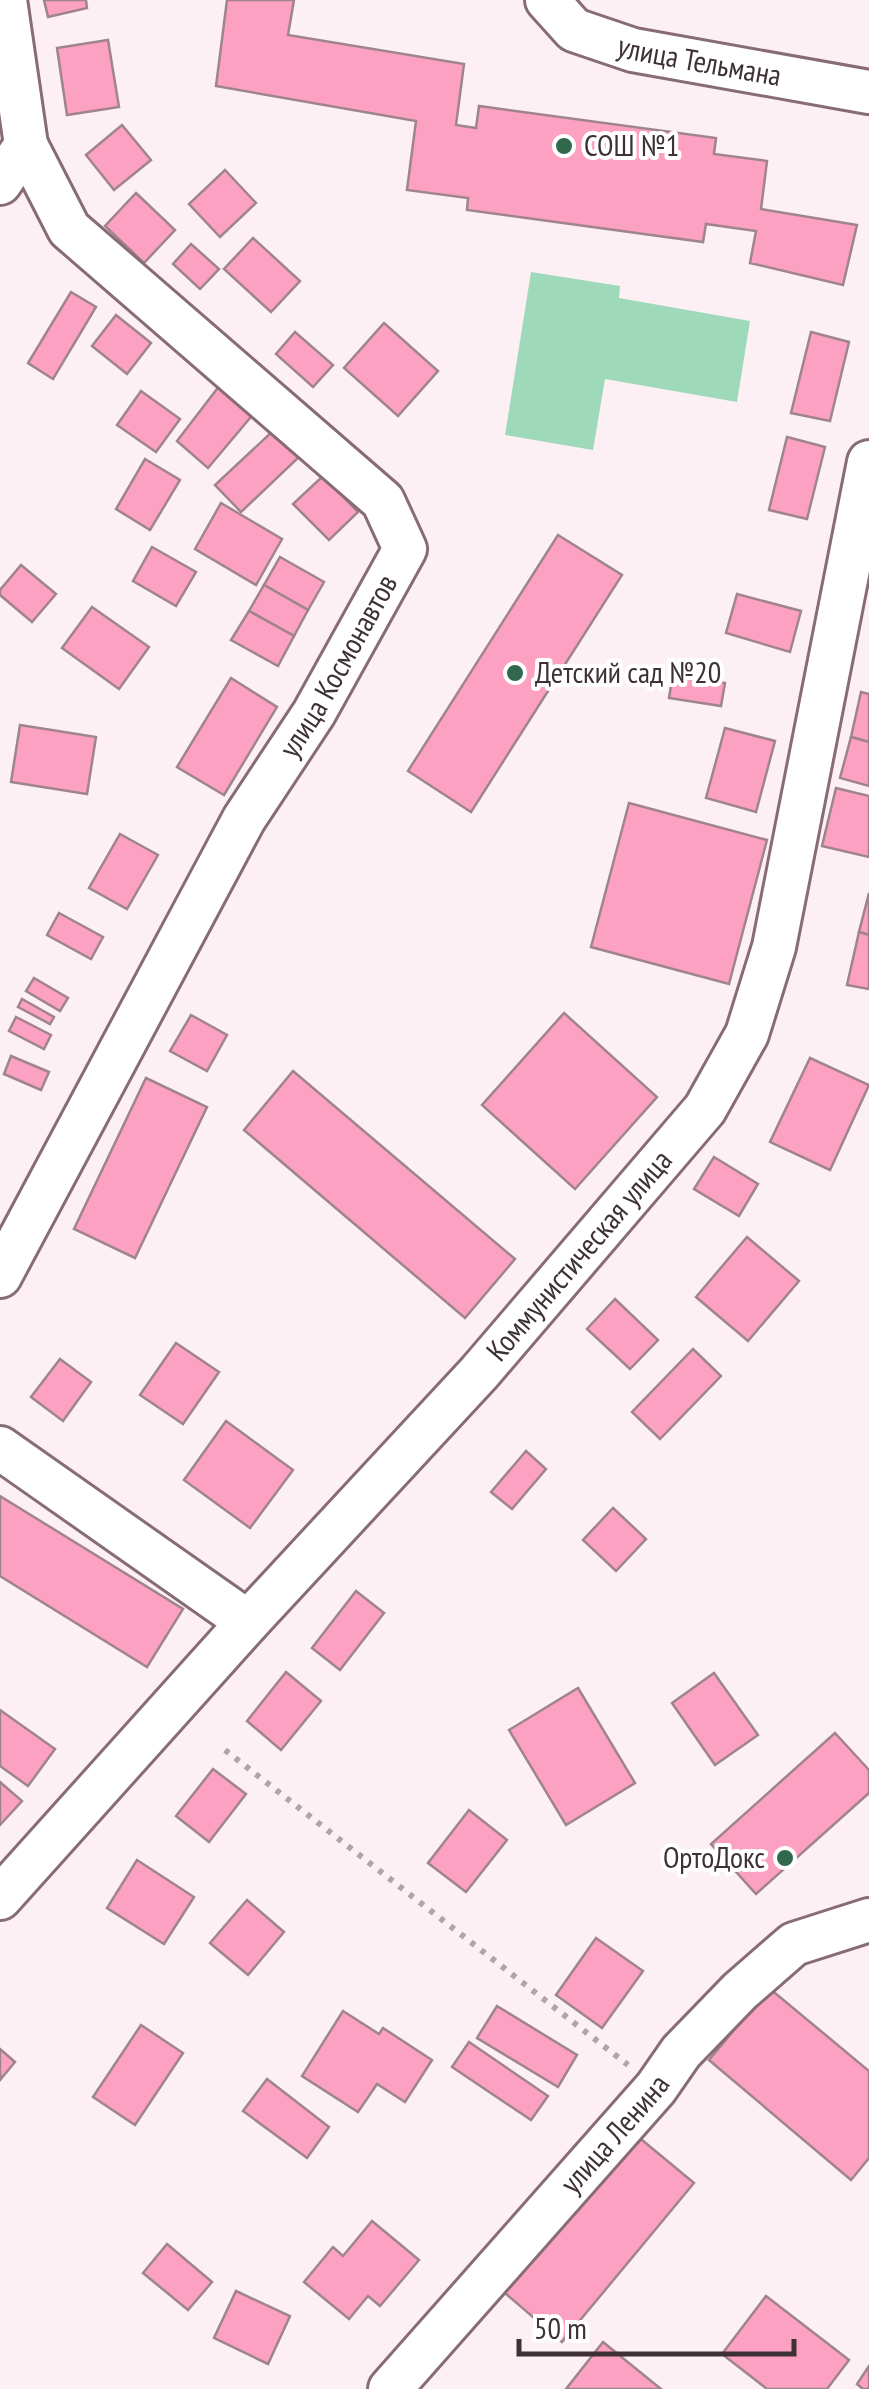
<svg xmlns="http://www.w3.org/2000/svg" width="869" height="2389" font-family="'PT Sans Narrow',sans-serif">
	<rect width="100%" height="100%" fill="#fdf0f4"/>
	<path fill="#9ed9ba" d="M531,272L620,286L619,298L750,321L737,402L605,379L593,450L505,435Z"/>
	<g fill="#fda1c3" stroke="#a0848d" stroke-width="2.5">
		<path d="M44,0H86L87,8L48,17Z"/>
		<path d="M227,0H294L288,35L464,64L456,125L476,128L479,106L716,138L714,154L767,161L761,209L857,225L843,285L750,263L756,231L706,224L703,242L467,210L468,198L407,190L416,121L216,86Z"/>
		<path d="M108,40L119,107L67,115L57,48Z"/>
		<path d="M122,125L151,160L114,190L86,155Z"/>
		<path d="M225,170L256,203L220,237L189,204Z"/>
		<path d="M136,193L175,230L144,263L105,226Z"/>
		<path d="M253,238L300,281L271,312L224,269Z"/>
		<path d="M191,244L219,269L200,289L173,264Z"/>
		<path d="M71,292L96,307L53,379L28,363Z"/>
		<path d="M116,315L151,343L127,374L92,346Z"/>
		<path d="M384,323L438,371L398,416L344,368Z"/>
		<path d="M295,332L333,365L313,387L276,354Z"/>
		<path d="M811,332L849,342L830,421L791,413Z"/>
		<path d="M220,385L255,412L208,468L177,441Z"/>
		<path d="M141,391L180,419L156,452L117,425Z"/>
		<path d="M275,429L300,456L241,512L215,485Z"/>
		<path d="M787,437L825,447L807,519L769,510Z"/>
		<path d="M145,459L180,480L150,530L116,509Z"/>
		<path d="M323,476L358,512L329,540L293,504Z"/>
		<path d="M221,503L282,539L256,585L195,549Z"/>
		<path d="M558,535L622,575L471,812L408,771Z"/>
		<path d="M152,547L196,572L176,606L133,581Z"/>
		<path d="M280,557L324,582L308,610L264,585Z"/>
		<path d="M21,565L56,594L32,622L0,595V590Z"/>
		<path d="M264,585L308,610L294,636L249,611Z"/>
		<path d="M737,594L801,611L790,652L726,633Z"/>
		<path d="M92,607L149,647L119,689L62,648Z"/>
		<path d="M249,611L294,636L278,666L231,640Z"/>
		<path d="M673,674L725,683L721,706L669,698Z"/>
		<path d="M231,678L277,707L224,795L177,767Z"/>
		<path d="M861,692L869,694V742L851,737Z"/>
		<path d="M20,725L96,737L87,794L11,782Z"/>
		<path d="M725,728L775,741L756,812L706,798Z"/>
		<path d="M851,737L869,742V786L840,778Z"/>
		<path d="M836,788L869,796V857L822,846Z"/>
		<path d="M629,803L767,840L729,984L591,947Z"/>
		<path d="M120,834L158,855L127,909L89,888Z"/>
		<path d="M869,893V935L859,932Z"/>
		<path d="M59,913L103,937L91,959L47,935Z"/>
		<path d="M859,932L869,935V989L847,985Z"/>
		<path d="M34,978L68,998L60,1011L26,991Z"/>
		<path d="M22,999L54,1017L50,1024L18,1007Z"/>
		<path d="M564,1013L657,1097L575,1189L482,1105Z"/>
		<path d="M191,1015L227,1035L207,1071L170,1051Z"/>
		<path d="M16,1017L51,1035L44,1049L9,1031Z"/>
		<path d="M11,1056L49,1072L41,1090L4,1074Z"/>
		<path d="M810,1058L869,1085L830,1170L770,1142Z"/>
		<path d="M293,1071L515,1259L465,1318L244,1130Z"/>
		<path d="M146,1078L207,1107L135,1258L74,1229Z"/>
		<path d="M714,1157L758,1184L739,1216L694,1189Z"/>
		<path d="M747,1237L799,1281L748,1341L696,1297Z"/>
		<path d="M615,1299L658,1340L630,1369L587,1329Z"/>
		<path d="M176,1343L219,1372L183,1424L140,1395Z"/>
		<path d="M693,1349L721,1376L660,1439L632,1412Z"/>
		<path d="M60,1359L91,1382L63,1421L31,1397Z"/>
		<path d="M226,1421L293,1470L250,1528L184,1480Z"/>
		<path d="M526,1451L546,1469L512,1509L491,1492Z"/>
		<path d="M0,1496L183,1609L147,1667L0,1576Z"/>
		<path d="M613,1508L646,1539L616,1571L583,1540Z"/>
		<path d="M356,1591L384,1613L340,1670L312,1648Z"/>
		<path d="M286,1672L321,1701L281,1750L247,1721Z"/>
		<path d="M714,1673L758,1735L715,1765L672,1703Z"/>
		<path d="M578,1688L635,1783L566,1825L509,1730Z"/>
		<path d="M0,1710L55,1749L28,1786L0,1766Z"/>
		<path d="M835,1733L869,1770V1793L756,1894L711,1844Z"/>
		<path d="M213,1769L246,1794L209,1842L176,1816Z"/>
		<path d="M0,1782L22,1801L0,1825Z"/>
		<path d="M469,1810L507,1840L466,1892L428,1863Z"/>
		<path d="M137,1860L194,1897L164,1944L107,1908Z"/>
		<path d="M247,1900L284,1932L248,1975L210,1943Z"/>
		<path d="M596,1938L643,1971L602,2028L556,1995Z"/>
		<path d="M769,1988L869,2071V2158L851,2180L709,2060Z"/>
		<path d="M497,2006L577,2055L558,2087L477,2038Z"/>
		<path d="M343,2011L379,2034L383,2028L432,2060L405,2102L377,2084L358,2112L302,2076Z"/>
		<path d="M141,2025L183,2053L135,2125L93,2097Z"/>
		<path d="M469,2042L548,2096L531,2120L452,2067Z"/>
		<path d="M0,2049L15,2062L0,2080Z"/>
		<path d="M267,2079L329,2127L307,2158L243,2111Z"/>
		<path d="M636,2135L694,2183L562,2342L505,2293Z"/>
		<path d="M372,2221L419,2260L380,2306L368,2296L349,2319L304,2282L333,2247L343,2256Z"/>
		<path d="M167,2244L212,2282L188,2310L143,2273Z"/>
		<path d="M236,2291L290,2316L268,2364L214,2338Z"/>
		<path d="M766,2296L849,2360L827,2389H767L722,2354Z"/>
		<path d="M603,2342L661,2389H566Z"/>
		<path d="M869,2366V2389H863L857,2384Z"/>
	</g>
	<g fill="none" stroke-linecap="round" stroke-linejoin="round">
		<defs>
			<g id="minor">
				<path id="s1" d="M547,0L574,30L633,50L869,92"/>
				<path d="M0,183L26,145L5,0"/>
				<path id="s2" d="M0,1276L244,819L314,713L405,549L383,501L69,229L26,145"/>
				<path d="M0,1448L248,1622"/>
				<path id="s3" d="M0,1898L248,1622L479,1373L705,1109L747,1034L774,947L869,462"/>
				<path id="s4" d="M390,2389L656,2088L681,2052L740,1991L794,1944L869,1920"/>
			</g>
		</defs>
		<use href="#minor" stroke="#876c75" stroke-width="48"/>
		<path stroke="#b1a4a8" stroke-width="6" stroke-dasharray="5 8" stroke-linecap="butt" d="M225,1750L628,2065"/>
		<use href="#minor" stroke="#fff" stroke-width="42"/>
	</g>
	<g fill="#30674d" stroke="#fff" stroke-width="4">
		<circle cx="564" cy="146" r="10"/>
		<circle cx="515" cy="673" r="10"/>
		<circle cx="785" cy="1858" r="10"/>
	</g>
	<g text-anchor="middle" stroke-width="8" stroke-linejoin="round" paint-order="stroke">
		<g font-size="30" fill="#3d3135" stroke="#fff">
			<text dy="10" stroke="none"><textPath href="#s1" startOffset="170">улица Тельмана</textPath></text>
			<text dy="10" stroke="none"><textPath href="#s2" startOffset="698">улица Космонавтов</textPath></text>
			<text dy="10" stroke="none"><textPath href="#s3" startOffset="865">Коммунистическая улица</textPath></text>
			<text dy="10" stroke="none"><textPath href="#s4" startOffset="340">улица Ленина</textPath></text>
		</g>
		<g font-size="30" fill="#3d3135" stroke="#fff" text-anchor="start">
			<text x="584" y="156">СОШ №1</text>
			<text x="535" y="683">Детский сад №20</text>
			<text x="765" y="1868" text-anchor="end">ОртоДокс</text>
		</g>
	</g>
	<path d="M519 2339v15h275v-15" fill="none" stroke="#3d3135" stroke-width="5"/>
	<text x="534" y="2339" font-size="30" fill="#3d3135" stroke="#ffffff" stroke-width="8" paint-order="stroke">50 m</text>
</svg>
